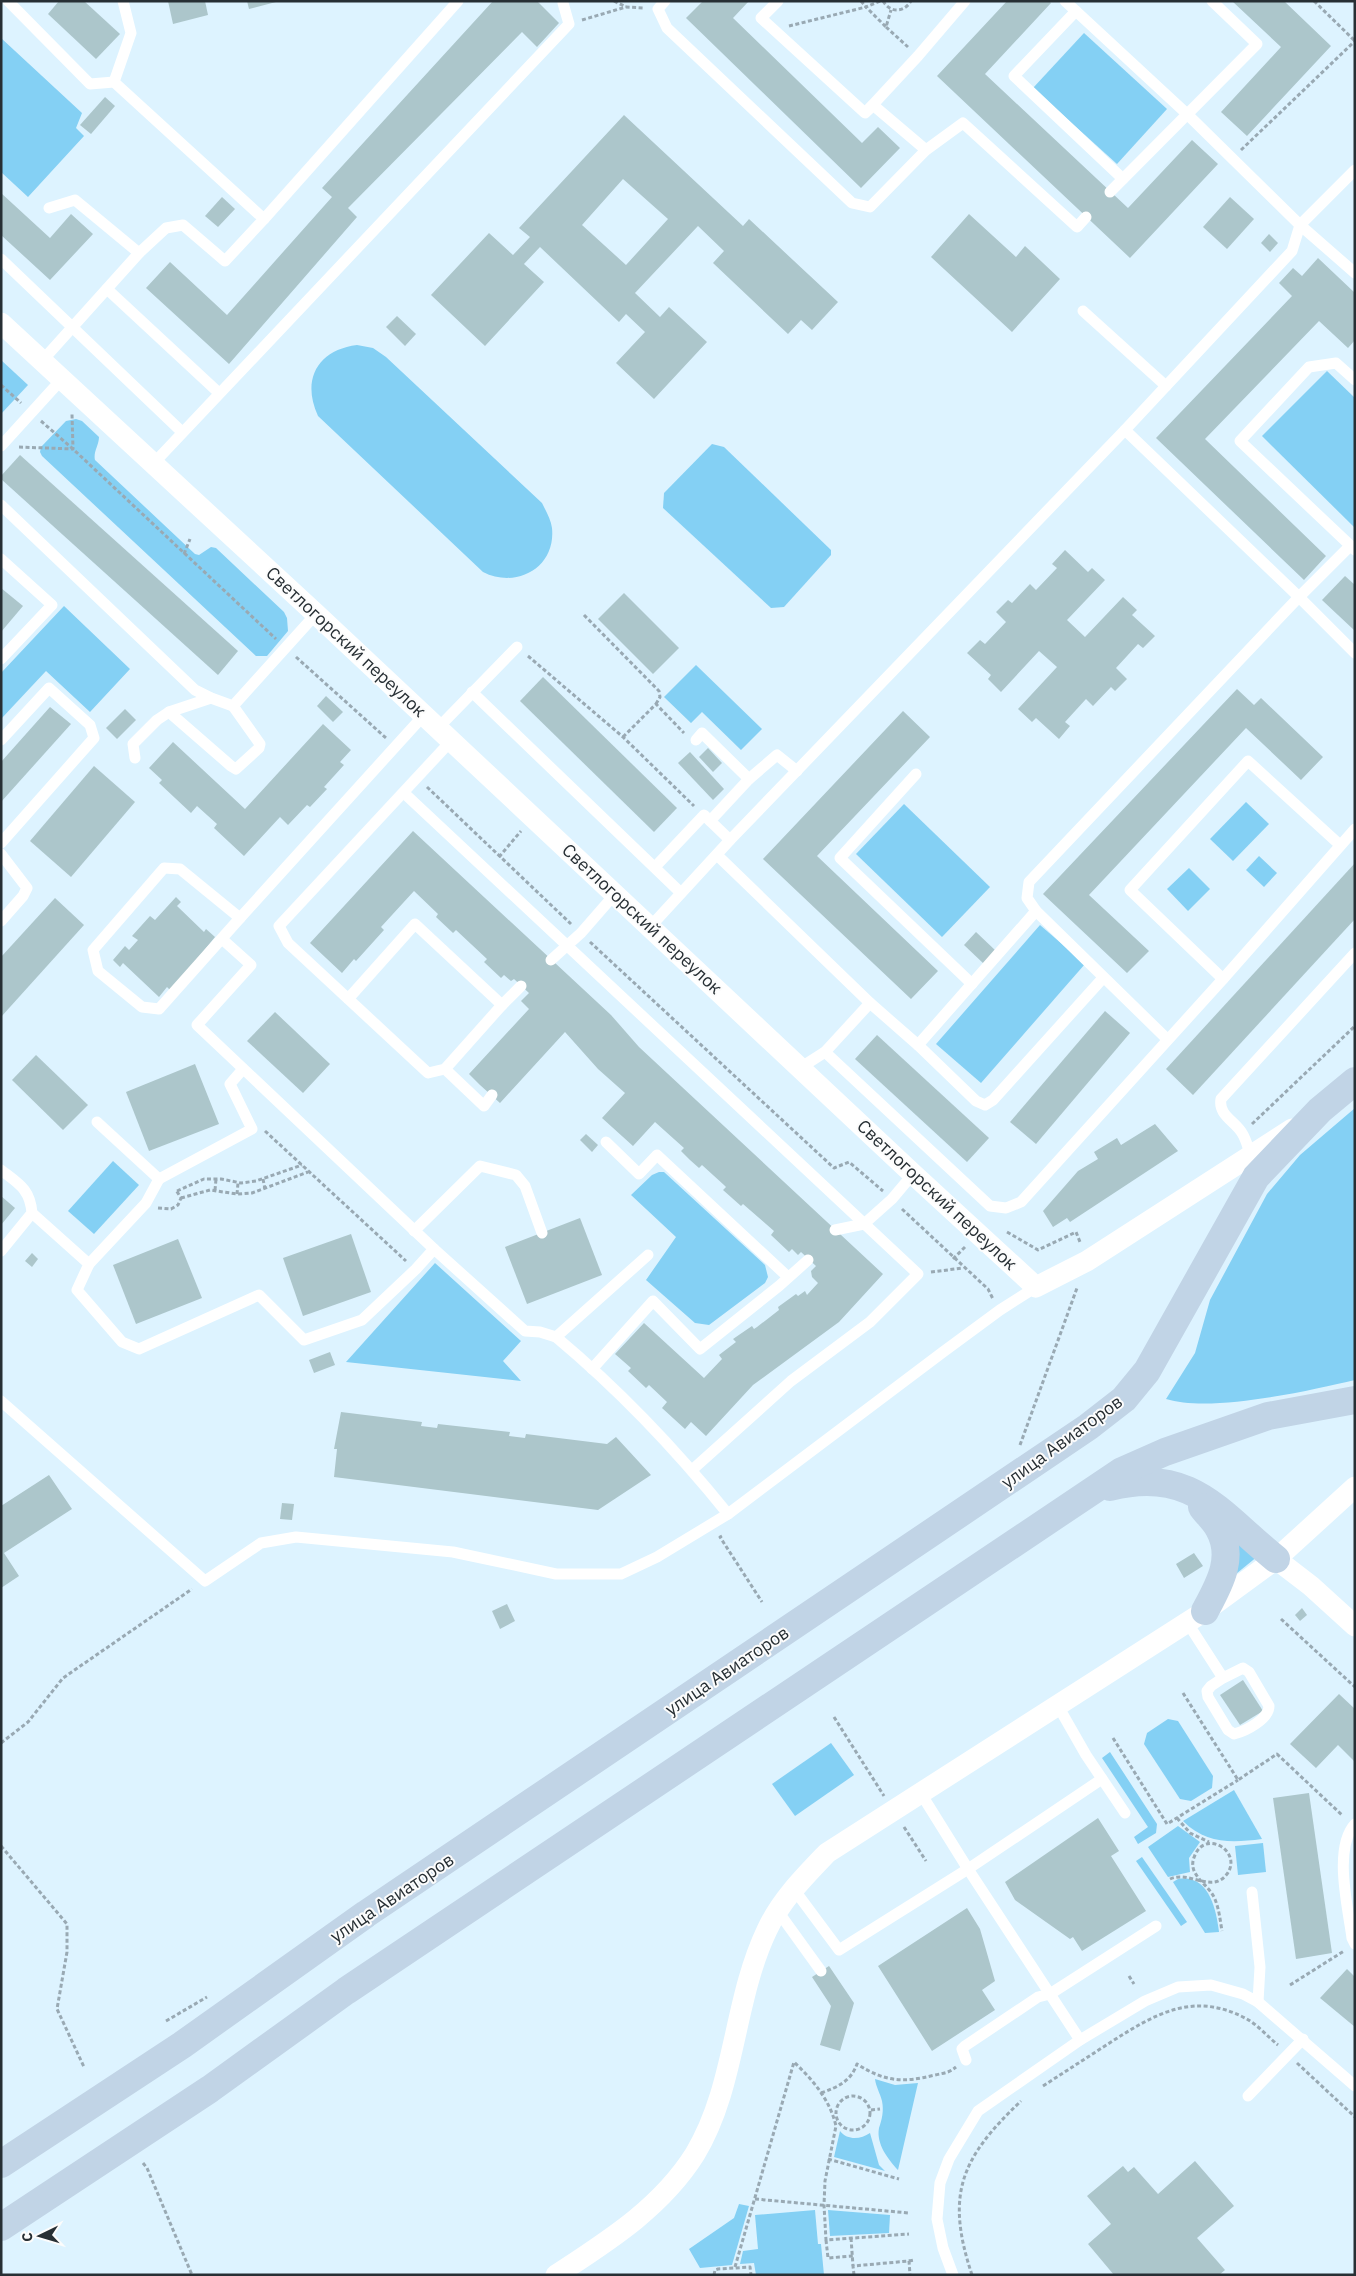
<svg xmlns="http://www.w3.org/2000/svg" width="1356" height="2276" font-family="'IBM Plex Sans',sans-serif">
	<rect width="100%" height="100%" fill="#ddf3ff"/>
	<g fill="#84d0f4">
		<path d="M1084,33L1167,109L1117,164L1033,88Z"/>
		<path d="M1,38L82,113L76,128L84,136L28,197L1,172Z"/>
		<path d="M357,345L373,348L386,357L542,503C546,511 551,520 552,528C556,568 516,589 483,572L318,416C301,379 318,350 357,345Z"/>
		<path d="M1,360L28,385L1,414Z"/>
		<path d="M1327,371L1355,398V528L1262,436Z"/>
		<path d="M76,419L82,421L99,437C99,445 93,452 95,460L195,554L199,555L211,547L216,548L284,612L287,618L288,631L267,656H256L42,456L40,452L41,447L66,421Z"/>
		<path d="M712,444L724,447L831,550V555L784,607L771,608L663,508L664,493Z"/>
		<path d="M64,606L130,669L90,712L46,671L1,719V673Z"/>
		<path d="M696,665L762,729L741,750L702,712L691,723L664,697Z"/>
		<path d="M1246,802L1269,824L1233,861L1210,839Z"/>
		<path d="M904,804L990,887L942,937L856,854Z"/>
		<path d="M1259,856L1277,873L1264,887L1246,870Z"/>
		<path d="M1189,868L1210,889L1188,911L1167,889Z"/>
		<path d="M1040,925L1085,964L981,1083L936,1044Z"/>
		<path d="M1355,1108V1380C1308,1391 1211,1413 1166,1399L1195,1353L1210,1300L1267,1194L1300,1155Z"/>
		<path d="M113,1161L139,1185L94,1234L68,1211Z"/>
		<path d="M659,1172H664L765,1265L768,1277L765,1283L709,1325L695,1323L646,1280L676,1237L631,1195L652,1175Z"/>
		<path d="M435,1263L521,1341L503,1361L521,1381L346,1362Z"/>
		<path d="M1230,1536L1258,1556L1231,1578Z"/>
		<path d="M1168,1719L1178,1721L1213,1776L1212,1788L1191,1801L1180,1799L1144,1744L1147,1733Z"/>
		<path d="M831,1743L854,1775L795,1816L772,1784Z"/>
		<path d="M1110,1752L1157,1824L1156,1833L1138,1844L1134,1837L1148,1827L1102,1758Z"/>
		<path d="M1234,1790L1262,1839C1231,1843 1206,1844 1183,1821Z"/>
		<path d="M1178,1826L1200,1842L1189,1858L1190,1872L1168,1877L1148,1847Z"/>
		<path d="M1263,1843L1266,1872L1238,1875L1235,1846Z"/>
		<path d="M1142,1857L1187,1922L1181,1926L1136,1861Z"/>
		<path d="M1178,1879C1209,1874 1216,1909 1219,1932L1205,1933L1173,1882Z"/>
		<path d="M875,2079L895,2085L918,2083L898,2170C888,2159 876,2144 879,2128C882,2119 884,2111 882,2101C880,2093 876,2087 875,2079Z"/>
		<path d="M840,2131C848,2141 861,2139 870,2133L879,2165L885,2171L834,2157Z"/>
		<path d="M739,2204L749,2206L732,2265L700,2268L689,2249L734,2218Z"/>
		<path d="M815,2210L818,2244H821L824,2275H756L754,2263L740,2264L743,2251L758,2249L755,2215Z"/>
		<path d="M828,2210L890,2215L889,2233L830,2236Z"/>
	</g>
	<g fill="#acc6cb" fill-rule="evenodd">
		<path d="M59,1H84L120,34L96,59L48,14Z"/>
		<path d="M168,1H205L208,15L173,24Z"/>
		<path d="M247,1H275L276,2L249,9Z"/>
		<path d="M493,1H537L559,23L537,47L522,32L348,208L357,217L229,364L146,288L170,262L227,315L332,197L322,188Z"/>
		<path d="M703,1H749L733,18L862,143L878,127L900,148L861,188L686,18Z"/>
		<path d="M1007,1H1049L1051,3L985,74L1128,208L1192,140L1218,164L1130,258L937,76Z"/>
		<path d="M1232,1H1284L1331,46L1247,136L1221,112L1281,47Z"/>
		<path d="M105,97L115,106L91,134L80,125Z"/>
		<path d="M624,115L743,226L749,219L838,302L812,330L801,320L788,334L713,263L724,251L698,226L635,293L660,317L669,307L707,342L654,399L616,363L645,332L626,314L619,322L540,247L524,264L544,282L485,346L431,295L489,233L513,255L530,237L519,228ZM623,179L668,219L626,265L582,225Z"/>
		<path d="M1,193L50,238L71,214L93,234L50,280L1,235Z"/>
		<path d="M222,197L235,209L218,227L205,216Z"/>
		<path d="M1230,197L1254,219L1227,249L1203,227Z"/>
		<path d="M969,214L1016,257L1025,246L1060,279L1012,332L931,257Z"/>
		<path d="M1269,234L1278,243L1270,252L1261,243Z"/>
		<path d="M1318,258L1355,293V340L1348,348L1319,321L1205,439L1326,556L1304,580L1156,438L1292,296L1279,283L1293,268L1302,276Z"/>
		<path d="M397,316L416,334L405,346L386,327Z"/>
		<path d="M20,455L238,651L218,675L1,479V476Z"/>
		<path d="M1065,550L1088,572L1092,568L1105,580L1067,620L1085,637L1123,597L1137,610L1132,615L1155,636L1143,648L1138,644L1116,668L1127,679L1115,691L1111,687L1093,706L1086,699L1065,722L1070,726L1059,739L1036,718L1032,722L1018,709L1057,667L1039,651L1001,692L988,679L991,675L967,653L980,640L985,644L1006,622L996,612L1008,600L1012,603L1030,584L1036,590L1057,568L1052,564Z"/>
		<path d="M1345,576L1355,585V631L1322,600Z"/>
		<path d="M1,588L23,606L1,632Z"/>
		<path d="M624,593L679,648L653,674L598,619Z"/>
		<path d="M543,677L677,808L654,832L520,701Z"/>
		<path d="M1237,689L1254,705L1261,698L1323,757L1301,780L1246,728L1089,895L1149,951L1127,973L1043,894Z"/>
		<path d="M326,696L343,712L333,722L317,706Z"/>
		<path d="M50,707L71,724L1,802V762Z"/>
		<path d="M125,709L136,720L117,739L106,728Z"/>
		<path d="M903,711L930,737L817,856L938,971L911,999L763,859Z"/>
		<path d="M323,724L351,750L340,762L344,765L324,787L327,789L310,807L307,805L288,825L280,817L244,856L214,828L217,824L197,806L191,813L159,783L162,780L149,768L173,742L245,809Z"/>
		<path d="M708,748L722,763L713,772L699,757Z"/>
		<path d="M690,752L724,789L713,800L678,763Z"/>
		<path d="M94,766L135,802L71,877L30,841Z"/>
		<path d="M413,831L611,1015L639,1047L883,1274L839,1322L753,1385L706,1436L691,1422L685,1429L662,1408L667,1402L649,1385L646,1388L628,1371L631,1368L615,1354L644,1323L704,1378L722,1359L719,1355L736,1342L733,1339L752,1326L754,1329L757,1327L779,1310L778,1307L796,1294L798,1296L805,1291L807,1295L818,1283L812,1277L811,1271L816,1266L801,1252L798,1255L792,1249L789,1252L771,1235L774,1231L743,1204L741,1206L723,1190L726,1187L724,1185L702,1165L699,1168L690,1160L681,1151L684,1148L655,1122L633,1146L602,1118L625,1093L598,1069L565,1032L500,1103L480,1085L469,1074L529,1009L521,1001L529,993L514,979L511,981L504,975L501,978L484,962L487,959L456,930L453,933L436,917L438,914L414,891L381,927L384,930L356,961L354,959L342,973L310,943Z"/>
		<path d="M1355,863V919L1193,1095L1166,1069Z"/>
		<path d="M176,897L181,902L177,906L204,932L206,929L215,937L171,991L167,987L159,997L123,963L120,967L113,960L125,946L129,950L138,940L132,936L150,916L155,920Z"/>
		<path d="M55,898L84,925L1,1017V957Z"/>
		<path d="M976,932L996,951L984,964L964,945Z"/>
		<path d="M1105,1011L1130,1033L1036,1144L1010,1122Z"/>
		<path d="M275,1012L330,1064L303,1093L247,1041Z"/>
		<path d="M877,1035L989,1138L967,1162L855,1059Z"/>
		<path d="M36,1055L88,1105L63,1130L12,1080Z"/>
		<path d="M195,1064L219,1124L149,1151L126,1092Z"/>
		<path d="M1155,1124L1178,1151L1070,1222L1067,1218L1053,1227L1043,1211L1078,1171L1098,1159L1094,1152L1117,1138L1121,1145Z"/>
		<path d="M586,1134L598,1145L592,1152L580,1140Z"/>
		<path d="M1,1196L15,1208L1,1225Z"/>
		<path d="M580,1218L602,1275L527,1304L505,1247Z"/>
		<path d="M351,1234L371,1292L303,1316L283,1258Z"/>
		<path d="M178,1239L202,1298L136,1324L113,1265Z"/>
		<path d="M32,1253L38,1259L32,1267L25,1261Z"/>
		<path d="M330,1352L335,1365L314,1373L309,1360Z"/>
		<path d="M341,1412L422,1422L421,1426L437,1428L438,1424L510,1432L509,1436L525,1438L526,1434L607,1444L616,1437L651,1475L598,1510L334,1477L337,1449H334Z"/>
		<path d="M49,1475L72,1509L4,1553L19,1576L1,1588V1506Z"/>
		<path d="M282,1503L294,1504L292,1520L280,1519Z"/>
		<path d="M1194,1553L1203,1566L1184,1578L1176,1564Z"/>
		<path d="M507,1604L515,1621L500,1629L492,1611Z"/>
		<path d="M1302,1608L1307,1615L1300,1621L1295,1615Z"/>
		<path d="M1243,1680L1263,1711L1240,1725L1220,1695Z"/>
		<path d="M1339,1694L1355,1709V1762L1338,1745L1316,1768L1290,1744Z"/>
		<path d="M1309,1793L1332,1953L1296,1959L1273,1798Z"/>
		<path d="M1098,1818L1119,1851L1111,1856L1146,1911L1082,1951L1073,1937L1070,1939L1015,1900L1005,1882Z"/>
		<path d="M967,1908L980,1929L995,1981L982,1990L995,2010L932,2051L878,1966Z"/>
		<path d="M829,1966L854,2003L840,2051L820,2045L831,2006L812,1977Z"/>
		<path d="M1347,1969L1355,1977V2027L1320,1998Z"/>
		<path d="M1195,2161L1234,2206L1197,2238L1225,2270L1219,2275H1114L1088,2244L1111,2224L1087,2196L1123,2166L1128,2172L1134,2167L1158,2194Z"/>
	</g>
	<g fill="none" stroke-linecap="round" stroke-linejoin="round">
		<g stroke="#99a9b3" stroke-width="3" stroke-dasharray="4 2.5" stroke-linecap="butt">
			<path d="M614,1L626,7"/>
			<path d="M861,1L866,7"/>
			<path d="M880,1L866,7L886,27L891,10"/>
			<path d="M883,1C890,13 904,13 911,1"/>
			<path d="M1314,1L1355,41"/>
			<path d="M582,20L626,7L644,8"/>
			<path d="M789,26L866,7"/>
			<path d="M886,27L908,47"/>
			<path d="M1241,150L1355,41"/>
			<path d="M1,385L21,403"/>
			<path d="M41,421L73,449L276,639"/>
			<path d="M19,447L73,449L72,414"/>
			<path d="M184,554L190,539"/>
			<path d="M584,615L659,691L660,697L656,704"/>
			<path d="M528,656L623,737L694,806"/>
			<path d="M296,657L386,738"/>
			<path d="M623,737L656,704L684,733"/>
			<path d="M427,787L571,924"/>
			<path d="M499,857L521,831"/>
			<path d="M590,942L834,1168L849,1162L883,1191"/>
			<path d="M1252,1124L1355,1026"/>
			<path d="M265,1131L406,1261"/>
			<path d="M263,1179L265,1189"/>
			<path d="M215,1190L216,1179"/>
			<path d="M177,1191L204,1179H221L241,1183L256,1181L302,1165"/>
			<path d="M237,1194L238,1183"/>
			<path d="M181,1198L210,1190L237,1194L252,1193L308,1172"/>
			<path d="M158,1208L171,1209L178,1205L181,1198L176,1190"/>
			<path d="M902,1209L988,1289L993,1299"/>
			<path d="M1007,1232L1038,1250L1076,1232L1080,1242"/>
			<path d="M953,1259L965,1247"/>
			<path d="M931,1272L963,1268"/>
			<path d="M1020,1445L1077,1288"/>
			<path d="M722,1536L720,1537L762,1602"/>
			<path d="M1281,1619L1355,1687"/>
			<path d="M1183,1693L1238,1780L1277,1754L1343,1816"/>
			<path d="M834,1717L884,1796"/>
			<path d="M1113,1738L1167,1824L1238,1780"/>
			<path d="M1,1743L28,1722L63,1678L192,1589"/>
			<path d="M1177,1818L1190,1833L1209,1842"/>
			<path d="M904,1827L926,1861"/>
			<path d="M1,1846L67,1924V1952L57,2009L84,2067"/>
			<path d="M1170,1879C1189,1870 1212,1894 1227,1874C1243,1852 1206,1829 1195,1855C1186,1874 1206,1882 1214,1897C1219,1908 1220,1919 1222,1931"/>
			<path d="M1129,1976L1134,1984"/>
			<path d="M1290,1985L1344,1951"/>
			<path d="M166,2021L207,1997"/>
			<path d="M1297,2063L1355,2117"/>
			<path d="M1043,2086C1066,2071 1088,2057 1111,2042C1155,2014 1193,1991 1245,2018C1257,2024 1268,2037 1278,2045"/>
			<path d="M821,2093C838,2087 851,2081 857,2064C885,2082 903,2083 935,2075C944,2073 949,2073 956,2067"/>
			<circle cx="853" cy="2113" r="17"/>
			<path d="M871,2110L880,2109"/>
			<path d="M828,2159L899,2179"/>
			<path d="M143,2163L147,2168L192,2275"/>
			<path d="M755,2199L909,2213"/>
			<path d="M851,2238L853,2266"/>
			<path d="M826,2240L828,2258L853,2256"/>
			<path d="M909,2261L914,2260"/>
			<path d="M735,2267L794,2062C813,2080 830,2100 836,2126L825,2181L824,2205L826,2240L909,2234"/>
			<path d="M714,2275L715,2270L718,2269L750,2267L751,2275"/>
			<path d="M854,2275L853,2266L909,2261L910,2275"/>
			<path d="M972,2275C945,2194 961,2158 1021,2101"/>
		</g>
		<g stroke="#fff" stroke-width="11">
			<path d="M8,1L90,84L114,82"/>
			<path d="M665,1L658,9L667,28L852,203L870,207L926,150L963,123L1077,227L1086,217"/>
			<path d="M778,1L761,18L865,113L873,105L926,150"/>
			<path d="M1065,1L1187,114L1300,225L1355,273"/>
			<path d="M1076,11L1014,76L1123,179"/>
			<path d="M868,110L918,56L965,1"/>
			<path d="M1110,192L1257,44L1212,1"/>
			<path d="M49,208L75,200L139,253"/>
			<path d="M264,219L458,1"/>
			<path d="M1,259L182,432"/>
			<path d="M107,289L219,393"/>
			<path d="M1083,311L1166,386"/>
			<path d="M42,361L139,253L166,228L183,225L225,261L264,219L114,82L131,33L123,1"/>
			<path d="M1355,380L1336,363L1309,367L1240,441L1355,550"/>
			<path d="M1125,430L1299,597L1355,653"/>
			<path d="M1,446L61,380"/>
			<path d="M153,464L569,24L563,3"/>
			<path d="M1,505L195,690L211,698L233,706L316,614"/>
			<path d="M1,559L52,605L1,659"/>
			<path d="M472,692L681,893"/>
			<path d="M169,712L231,766L236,769L259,748L260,744L233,706"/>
			<path d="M438,728L517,647"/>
			<path d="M1,740L49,688L90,725L94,738L1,843"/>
			<path d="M696,740L702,733L749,779L777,755L797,771"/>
			<path d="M135,758L133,744L157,720L169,712L211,698"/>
			<path d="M916,774L840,858L972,984"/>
			<path d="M404,793L918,1274L870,1322L791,1381L692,1470"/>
			<path d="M710,821L749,779"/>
			<path d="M1,854L27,888L23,896L1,921"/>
			<path d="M717,855L870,1003L918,1045L976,1101L985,1105L993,1100L1103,978"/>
			<path d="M655,867L704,815L730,840"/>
			<path d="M164,868L180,869L240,918L159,1009L142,1007L98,971L93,950Z"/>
			<path d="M240,918L424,715"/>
			<path d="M650,927L730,840L1125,430L1292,251L1300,225L1355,170"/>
			<path d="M222,939L251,965L197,1025L434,1249"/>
			<path d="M551,960L581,933L615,894"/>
			<path d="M1223,979L1130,890L1248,761L1340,845"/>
			<path d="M348,999L415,924L502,1005L445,1069L428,1073L288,943L279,926L451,741"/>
			<path d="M502,1005L521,986"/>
			<path d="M1167,1039L1036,911L1027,898L1029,882L1299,597L1350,546"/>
			<path d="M918,1045L1036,911"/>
			<path d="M825,1052L990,1206L1006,1208L1021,1202L1223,979L1355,829"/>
			<path d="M800,1068L825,1052L870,1003"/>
			<path d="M445,1069L484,1106L492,1095"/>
			<path d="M97,1122L159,1179"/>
			<path d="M606,1142L639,1174L657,1155L788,1277"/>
			<path d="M1251,1156C1248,1148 1246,1139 1242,1133C1235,1121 1218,1115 1221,1099L1355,953"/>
			<path d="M1,1170C19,1184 30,1189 32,1213L1,1251"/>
			<path d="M32,1213L89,1264L77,1290L122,1342L139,1349L259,1295L304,1340L362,1320L416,1269L434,1249L525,1331L540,1332L556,1337L648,1255"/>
			<path d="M835,1230L864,1224L892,1199L913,1174"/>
			<path d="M414,1231L480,1166L516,1175L525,1186L542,1233"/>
			<path d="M89,1264L146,1203L159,1179L252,1129L230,1084L243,1069"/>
			<path d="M556,1337C617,1388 678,1452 728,1514"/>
			<path d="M592,1369L653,1301L700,1349L779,1286L808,1260"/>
			<path d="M1,1401L205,1581L261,1543L296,1537L453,1552L556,1574H621L657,1557L728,1514L943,1352L1000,1310L1036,1287"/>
			<path d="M1187,1622L1223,1678L1243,1668L1249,1672L1269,1706C1269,1719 1246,1731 1234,1734L1228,1730L1208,1697L1207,1691L1211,1686L1223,1678"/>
			<path d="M1058,1706L1086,1755L1125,1813"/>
			<path d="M920,1792L968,1869L1080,2040"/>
			<path d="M1355,1824C1333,1848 1348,1907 1352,1938L1355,1944"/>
			<path d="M793,1888L839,1950L968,1869L1102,1779"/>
			<path d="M1252,1892L1260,1967L1258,2002"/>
			<path d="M777,1910L821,1971"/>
			<path d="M966,2060L962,2049L965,2046L1038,1997L1050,1994L1156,1926"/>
			<path d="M1248,2096L1303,2039"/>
			<path d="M953,2275L943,2248L937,2219L940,2183L949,2159L978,2111L1080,2040L1145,2001L1178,1987L1211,1985L1243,1994L1258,2002L1355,2086"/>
		</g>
		<g stroke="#fff" stroke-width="21">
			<path d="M1,323L316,614L913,1174L1036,1287L1087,1261L1292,1129"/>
			<path d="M1276,1559L1311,1586L1355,1626"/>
			<path d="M556,2275C608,2241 661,2208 695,2154C736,2086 733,2001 767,1930C781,1900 804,1877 827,1853L1205,1611L1276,1559L1355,1487"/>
		</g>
		<g stroke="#c1d4e6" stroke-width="28">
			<path d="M1110,1487C1192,1466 1219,1513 1276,1559"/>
			<path d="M1202,1507C1207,1514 1215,1521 1219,1529C1235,1558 1219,1585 1205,1611"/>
			<path d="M1,2164L182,2045L366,1914L1088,1427L1124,1399L1147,1371L1256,1177L1320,1110L1355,1081"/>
			<path d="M1,2227L210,2089L346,1991L1122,1471L1165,1452L1268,1416L1355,1400"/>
		</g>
	</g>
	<g text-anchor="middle" stroke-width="4" stroke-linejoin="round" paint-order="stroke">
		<g font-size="18" fill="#272f34" stroke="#fcfcfc">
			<text transform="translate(346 642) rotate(43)" y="6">Светлогорский переулок</text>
			<text transform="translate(642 919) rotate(43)" y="6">Светлогорский переулок</text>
			<text transform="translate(937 1195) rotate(43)" y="6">Светлогорский переулок</text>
			<text transform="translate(1062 1442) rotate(-36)" y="6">улица Авиаторов</text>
			<text transform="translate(727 1671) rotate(-34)" y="6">улица Авиаторов</text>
			<text transform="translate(392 1898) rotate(-34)" y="6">улица Авиаторов</text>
		</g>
	</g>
	<rect width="1356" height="2276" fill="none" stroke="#272f34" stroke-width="5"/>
	<g transform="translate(40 2236) rotate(265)" stroke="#fcfcfc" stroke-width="4" paint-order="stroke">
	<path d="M0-4L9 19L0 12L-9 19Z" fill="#272f34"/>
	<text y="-8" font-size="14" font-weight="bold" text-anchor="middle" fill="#272f34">С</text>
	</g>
</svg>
